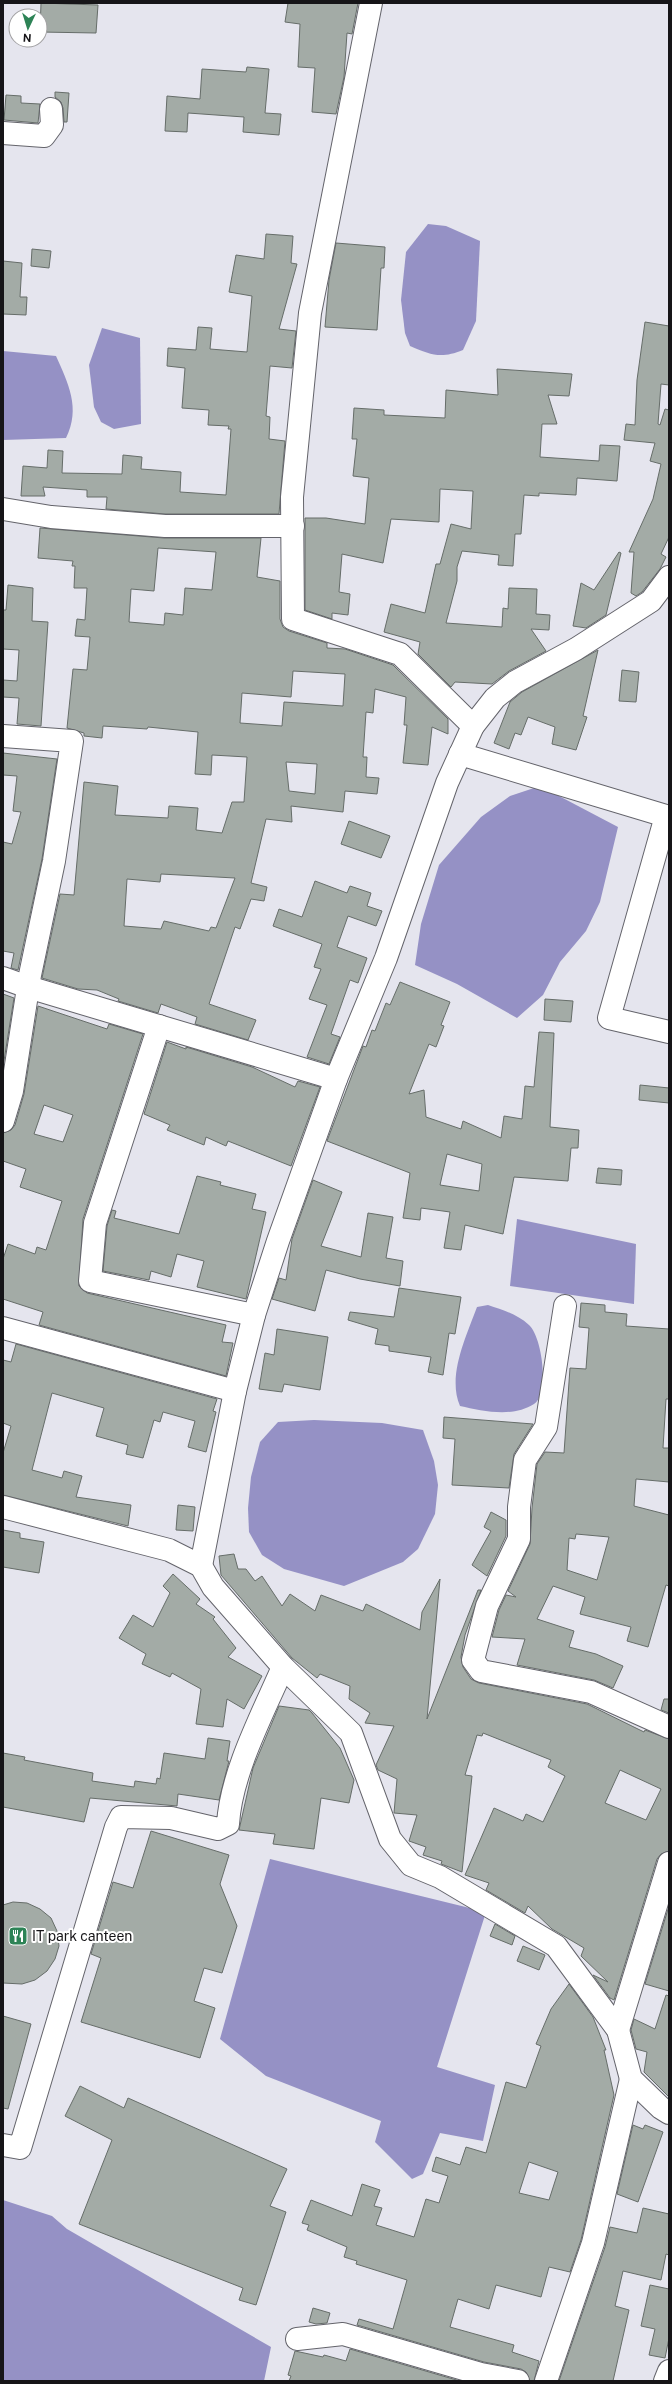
<svg xmlns="http://www.w3.org/2000/svg" width="672" height="2384" font-family="'Public Sans',sans-serif">
	<rect width="100%" height="100%" fill="#e5e5ee"/>
	<g fill="#9591c5">
		<path d="M428,224L446,226L480,241L476,321L463,350C441,359 431,355 410,346L405,333L401,300L406,252Z"/>
		<path d="M102,328L140,338L141,424L114,429L101,422L94,407L89,365Z"/>
		<path d="M3,351L56,356C68,383 81,408 66,438L3,440Z"/>
		<path d="M540,786L618,827L600,902L586,931L560,962L543,995L517,1018L457,984L415,965L421,924L439,865L481,817L510,796Z"/>
		<path d="M517,1219L636,1244L634,1304L510,1286Z"/>
		<path d="M488,1305C503,1310 517,1314 529,1325C542,1336 550,1394 534,1404C512,1418 483,1411 460,1406C447,1376 466,1337 477,1307Z"/>
		<path d="M314,1420L382,1423L423,1430L434,1461L438,1485L435,1514L418,1549L403,1562L344,1586L284,1569L262,1555L249,1532L248,1508L251,1477L260,1442L278,1422Z"/>
		<path d="M270,1859L486,1912L437,2067L495,2085L483,2141L440,2133L423,2174L412,2179L375,2142L381,2121L266,2076L220,2039Z"/>
		<path d="M3,2200L52,2216L67,2229L271,2347L264,2381H3Z"/>
	</g>
	<g fill="#a3aba6" stroke="#666d69" fill-rule="evenodd">
		<path d="M41,3L98,5L96,33L40,32Z"/>
		<path d="M288,3H358L352,34L347,33L344,77L336,114L312,112L315,68L298,67L300,24L285,22Z"/>
		<path d="M247,67L269,69L265,113L281,114L279,135L243,132L244,117L188,113L187,132L165,131L167,96L200,99L202,69L246,72Z"/>
		<path d="M55,92L69,93L67,122H64L63,108L61,102L55,97Z"/>
		<path d="M6,95L21,96V103L40,104L38,123L4,120Z"/>
		<path d="M266,234L293,236L291,263L297,264L279,329L296,331L292,368L270,366L266,416L270,417L269,439L285,441L279,514H165L106,509L107,497H87V490L43,487L45,496H21L23,466L47,468L48,450L63,451L62,473L122,474L123,455L142,457L141,469L181,472L180,492L226,495L231,429H228L229,426L208,425L209,410L182,408L185,368L167,366L168,348L196,350L198,327L212,328L210,349L247,352L252,296L229,292L236,255L264,259Z"/>
		<path d="M336,243L385,247L384,268H381L377,330L325,327L329,280Z"/>
		<path d="M32,249L51,251L49,268L31,266Z"/>
		<path d="M3,261L22,263L20,297H27L26,315L3,314Z"/>
		<path d="M645,322L669,326V385L661,384L658,424L660,425L665,409L669,410V537L661,554L666,557L660,569L642,592L636,596L631,593L634,552H629L653,499L661,464L650,461L655,443L624,440L626,424L635,425L637,380Z"/>
		<path d="M497,369L572,374L569,396L548,395L557,424H542L540,457L599,461L600,445L620,446L617,481L577,478L576,495L539,493V496L524,495L521,534H515L513,566L498,565L499,555L462,551L457,567V581L446,623L502,627L503,608L508,609L509,588L537,589L536,614L550,615L549,630L531,629L546,651L509,671L492,684L455,682L451,687L418,654L420,642L384,632L391,604L425,613L436,564H440L451,524L471,529L473,491L440,489L439,522L391,519L383,563L342,554L339,592L350,594L348,615L332,613V619L305,610V518H326L365,524L369,478L353,476L357,439H352L354,408L384,410V415L445,418L446,390L498,395Z"/>
		<path d="M40,528L164,538H261L257,577L280,581V619L283,627L289,631L327,643V648L345,649L393,665L448,719V734L432,727L428,765L403,763L407,725H404L406,697L375,689L373,713L366,712L363,757H367L366,777L379,778L377,794L345,791L343,812L291,806L292,822L266,819L251,883L267,887L264,901L251,899L240,929L235,927L209,1004L256,1020L248,1040L195,1024L197,1017L161,1004L158,1013L118,1001L119,999L97,990L78,989L42,978L60,894L74,895L84,782L118,786L115,815L168,818L169,806L198,808L196,830L222,833L232,802H244L247,757L212,755L211,775L195,774L198,732L148,727L147,729L103,726L102,738L84,736V733L67,728L73,669L87,670L90,637L75,636L77,619L85,620L87,588H74L75,566H72L73,561L38,558ZM158,548L216,552L212,590L185,588L183,615L165,613L164,625L129,622L131,589L154,591ZM293,671L345,674L343,706L284,702L282,726L240,723L242,693L291,697ZM286,762L317,764L315,794L289,791ZM161,874L235,878L216,928L211,927L209,931L164,921L161,929L124,926L127,879L160,882Z"/>
		<path d="M619,552L621,553L606,615L586,628L573,626L581,583L594,590Z"/>
		<path d="M8,585L33,588L32,621L48,622L41,726L17,724L19,698L3,697V680L17,681L19,650L3,649V610H6Z"/>
		<path d="M598,650L583,716L587,717L576,750L552,744L555,727L528,717L521,735L515,733L509,749L494,743L510,702L522,692Z"/>
		<path d="M622,670L639,672L636,702L619,701Z"/>
		<path d="M3,753L57,759L42,859L18,970L11,968L14,953L3,951V842L12,844L21,812L13,811L17,776L3,775Z"/>
		<path d="M349,821L390,836L381,858L341,844Z"/>
		<path d="M315,881L347,893L350,886L371,893L367,906L382,911L376,926L348,916L337,947L367,958L358,983L350,980L331,1034L340,1037L329,1064L307,1057L327,1005L309,999L321,969L314,967L322,944L273,926L279,909L302,917Z"/>
		<path d="M400,982L450,1002L441,1025L444,1026L436,1047L429,1044L409,1094L424,1090L426,1117L461,1129L463,1121L501,1138L504,1116L522,1119L525,1086L534,1087L539,1032L554,1033L550,1127L579,1130L578,1148H571L568,1181L514,1177L503,1234L465,1225L461,1250L444,1248L450,1212L421,1208L420,1220L403,1218L410,1173L327,1141L363,1046L366,1047L372,1030L375,1031L386,1003L390,1005ZM447,1154L482,1164L479,1191L440,1185Z"/>
		<path d="M3,994L14,998L3,1067Z"/>
		<path d="M545,999L573,1001L571,1022L544,1020Z"/>
		<path d="M38,1006L107,1029L109,1024L143,1034L83,1219L79,1286L87,1293L226,1325L222,1342L233,1343L226,1376L39,1325L43,1312L3,1299V1259L8,1244L35,1254L37,1247L46,1250L62,1201L20,1187L26,1169L3,1161V1133L11,1130L15,1125L24,1094ZM44,1105L73,1115L63,1142L34,1134Z"/>
		<path d="M167,1042L186,1049V1047L252,1067L295,1087L298,1081L320,1087L291,1166L228,1141L226,1146L206,1137L204,1145L167,1130L170,1125L144,1114Z"/>
		<path d="M640,1085L669,1088V1103L639,1100Z"/>
		<path d="M598,1168L622,1170L621,1185L596,1183Z"/>
		<path d="M197,1176L221,1182L220,1185L256,1194L252,1209L266,1212L246,1299L197,1287L204,1261L177,1254L171,1277L151,1271L149,1280L103,1271L107,1226L112,1210L116,1211L114,1218L179,1234Z"/>
		<path d="M313,1180L342,1192L321,1246L361,1257L368,1213L393,1217L386,1258L403,1261L400,1286L360,1279L326,1270L315,1311L272,1299L279,1278L286,1280L292,1239Z"/>
		<path d="M399,1288L461,1297L455,1334L449,1333L443,1375L428,1372L431,1357L389,1351V1346L375,1344L378,1329L348,1320L350,1312L394,1317Z"/>
		<path d="M581,1303L605,1305V1312L627,1314L626,1326L669,1329V1399H666L663,1448H669V1482L636,1479L634,1506L669,1515V1586L666,1585L648,1647L627,1641L631,1627L580,1614L585,1597L553,1586L537,1619L574,1631L569,1647L596,1654L623,1666L613,1688L594,1680L517,1665L525,1639L492,1637L499,1610L506,1595L516,1597L508,1591L530,1544L532,1508L537,1464L545,1452L564,1453L570,1368L586,1369L589,1328L579,1327ZM576,1534L609,1537L597,1580L567,1570L569,1538L575,1539Z"/>
		<path d="M277,1329L328,1337L320,1390L284,1384L282,1392L259,1389L265,1353L274,1355Z"/>
		<path d="M16,1344L217,1399L213,1411L216,1412L206,1452L188,1447L195,1421L163,1412L160,1422L154,1420L143,1458L126,1454L128,1445L96,1436L104,1408L52,1393L32,1470L62,1478L64,1471L82,1476L76,1497L131,1505L128,1526L3,1495V1453L11,1426L3,1423V1360L11,1362Z"/>
		<path d="M444,1417L533,1424L514,1454L509,1488L452,1485L455,1439L443,1438Z"/>
		<path d="M178,1505L195,1507L193,1531L176,1530Z"/>
		<path d="M491,1512L506,1520V1536L487,1576L472,1565L491,1531L484,1527Z"/>
		<path d="M3,1530L20,1533V1538L44,1542L39,1573L3,1567Z"/>
		<path d="M234,1554L238,1569H246L255,1581L262,1576L282,1606L290,1594L315,1611L321,1595L363,1611L366,1604L420,1630L422,1612L440,1579L427,1719L478,1590H481L465,1635L461,1657L463,1667L471,1679L479,1683L587,1704L644,1732L645,1730L669,1739V1851L661,1854L657,1859L614,2000L610,1998L593,1975L608,1982L581,1956L584,1948L552,1929L528,1906L525,1913L486,1890L489,1883L465,1875L494,1808L523,1821L526,1814L543,1822L565,1776L548,1767L551,1760L483,1733L482,1736L477,1735L465,1775L472,1776L462,1872L441,1864L442,1861L423,1855L426,1847L409,1841L417,1815L394,1813L397,1779L378,1770L376,1765L394,1726L365,1723L370,1713L349,1699L350,1686L320,1674L317,1678L292,1658L221,1575L219,1556ZM620,1770L661,1789L646,1820L605,1803Z"/>
		<path d="M173,1574L200,1599L196,1604L215,1617L213,1619L236,1648L228,1657L262,1676L244,1709L227,1699L223,1727L196,1724L201,1689L172,1673L170,1677L142,1664L146,1654L119,1638L133,1615L153,1627L170,1593L163,1586Z"/>
		<path d="M664,1699H669V1713L661,1710Z"/>
		<path d="M279,1706L309,1710L312,1713L340,1748L354,1780L349,1803L321,1798L314,1849L273,1844L275,1834L239,1830L253,1768Z"/>
		<path d="M208,1738L230,1741L227,1761H229L219,1800L178,1794L177,1806L90,1798L84,1822L3,1807V1753L25,1757L24,1760L93,1773L92,1781L134,1787L135,1781L156,1784L157,1778L160,1779L164,1753L205,1759Z"/>
		<path d="M151,1831L229,1855L220,1884L237,1926L222,1973L204,1968L194,2001L215,2008L200,2058L81,2022L101,1958L91,1954L113,1882L133,1888Z"/>
		<path d="M13,1902L27,1903L40,1909L51,1918L57,1931L59,1946L55,1959L47,1971L35,1980L22,1984L3,1983V1905Z"/>
		<path d="M669,1906V1991L645,1984Z"/>
		<path d="M495,1924L515,1936L512,1945L490,1936Z"/>
		<path d="M523,1946L545,1955L539,1970L517,1961Z"/>
		<path d="M569,1984L593,2017L606,2050H604L614,2095L581,2240L570,2272L549,2267L541,2297L496,2285L489,2309L458,2299L450,2327L514,2345L512,2352L539,2361L534,2381H530L526,2372L521,2369L484,2362L357,2325L359,2319L393,2329L407,2280L356,2264L357,2261L344,2257L347,2247L307,2230L309,2225L302,2223L311,2200L352,2216L362,2184L380,2190L374,2206L382,2208L376,2225L414,2237L426,2199L439,2203L448,2176L432,2171L436,2157L460,2165L466,2147L486,2153L506,2082L526,2088L541,2046L536,2044L551,2009ZM529,2162L558,2172L549,2200L519,2193Z"/>
		<path d="M666,1995L669,1996V2097L644,2072L647,2052L636,2049L631,2030L634,2019L655,2029Z"/>
		<path d="M3,2016L31,2024L8,2109L3,2108Z"/>
		<path d="M80,2086L124,2108L128,2098L287,2169L270,2206L286,2212L256,2305L239,2300L243,2288L79,2224L112,2140L65,2116Z"/>
		<path d="M633,2125L643,2129L645,2125L663,2132L638,2202L617,2194Z"/>
		<path d="M643,2208L669,2214V2255L666,2254L661,2280L623,2271L615,2306L629,2310L613,2381H559L605,2247L610,2227L637,2233Z"/>
		<path d="M650,2285L669,2289V2338L665,2358L649,2355L655,2329L641,2326Z"/>
		<path d="M313,2308L330,2313L327,2323L316,2324L309,2322Z"/>
		<path d="M350,2349L460,2381H289L291,2376L288,2375L295,2351L323,2357L324,2355L346,2361Z"/>
	</g>
	<g fill="none" stroke-linecap="round" stroke-linejoin="round">
		<defs>
			<g id="minor">
				<path d="M371,3L310,313L292,497L293,619L400,654L473,726"/>
				<path d="M3,133L44,136L52,125L51,109"/>
				<path d="M3,509L51,517L165,526H293"/>
				<path d="M3,736L72,741L54,861L30,975L12,1091L3,1121"/>
				<path d="M460,754L666,816L609,1018L669,1032"/>
				<path d="M3,978L28,987L336,1079"/>
				<path d="M159,1026L95,1223L90,1281L254,1315"/>
				<path d="M565,1306L546,1427L525,1460L519,1507V1539L487,1606L473,1660L481,1671L591,1692L669,1727"/>
				<path d="M3,1328L235,1391"/>
				<path d="M3,1507L169,1550L201,1566L213,1587L283,1667L351,1733L390,1839L411,1865L440,1877L556,1946L618,2030L631,2079L661,2108L669,2113"/>
				<path d="M201,1566L235,1391L254,1315L278,1241L336,1079L386,958L447,783L473,726L495,698L515,682L576,649L651,601L669,577"/>
				<path d="M618,2030L669,1863"/>
				<path d="M3,2145L20,2148L116,1827L121,1817L171,1818L218,1829L228,1824C231,1773 263,1713 283,1667"/>
				<path d="M297,2339L343,2334L481,2374L518,2381"/>
				<path d="M546,2381L593,2243L631,2079"/>
				<path d="M665,2381L669,2371"/>
			</g>
		</defs>
		<use href="#minor" stroke="#64646b" stroke-width="24"/>
		<use href="#minor" stroke="#fff" stroke-width="22"/>
	</g>
	<defs>
		<symbol id="restaurant-square" viewBox="-11 -11 22 22"><rect x="-9" y="-9" width="18" height="18" rx="4" fill="#2d8356" stroke="#fff"/><path d="M-5-6h1v4h1v-4h1v4h1v-4h1v5L-1.5 .5V6h-2V.5L-5-1ZM5-6V6H3V1.5H1.5Q1.5-4 5-6Z" fill="#fff"/></symbol>
	</defs>
	<g fill-rule="evenodd">
		<use href="#restaurant-square" x="7" y="1925" width="22" height="22"/>
	</g>
	<g text-anchor="middle" stroke-width="4" stroke-linejoin="round" paint-order="stroke">
		<g font-size="14" fill="#161518" stroke="#fff" text-anchor="start">
			<text x="32" y="1941">IT park canteen</text>
		</g>
	</g>
	<rect width="672" height="2384" fill="none" stroke="#161518" stroke-width="8"/>
	<g transform="translate(28 28) rotate(184)"><circle r="19" fill="#ffffff" stroke="#a2a1a3"/>
	<path d="M0-3L7 15L0 10L-7 15Z" fill="#2d8356"/>
	<text y="-6" font-size="11" font-weight="bold" text-anchor="middle" fill="#161518">N</text>
	</g>
</svg>
